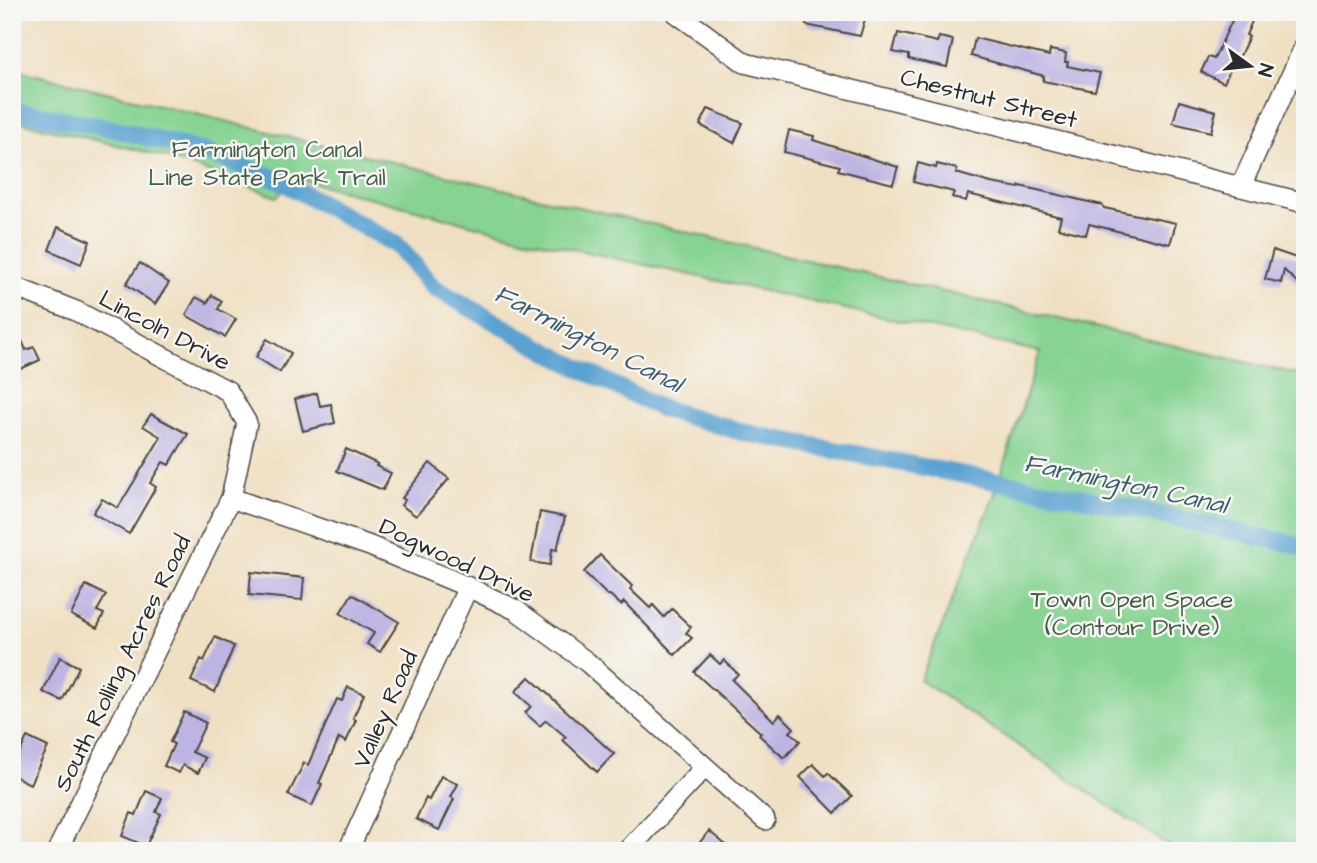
<svg xmlns="http://www.w3.org/2000/svg" width="1317" height="863" font-family="'Architects Daughter',sans-serif">
	<rect width="100%" height="100%" fill="#f6f6f2"/>
	<filter id="ink" filterUnits="userSpaceOnUse"><feTurbulence type="fractalNoise" baseFrequency=".0143" numOctaves="2"/><feDisplacementMap in="SourceGraphic" scale="14" xChannelSelector="R" yChannelSelector="G"/><feConvolveMatrix kernelMatrix="1 2 1 2 8 2 1 2 1" color-interpolation-filters="sRGB"/></filter>
	<filter id="wash" filterUnits="userSpaceOnUse"><feTurbulence type="fractalNoise" baseFrequency=".00686" numOctaves="4" result="noise"/><feDisplacementMap in="SourceGraphic" scale="28" xChannelSelector="R" yChannelSelector="G"/><feGaussianBlur stdDeviation="1.57" result="paint"/><feColorMatrix in="noise" values="0 0 0 0 0 0 0 0 0 0 0 0 0 0 0 0 0 1.4 0 .05"/><feComposite in="paint" operator="in"/></filter>
	<g filter="url(#wash)">
		<rect width="100%" height="100%" fill="#f0e0c3"/>
		<path fill="#86d392" stroke="#587f5e" stroke-width="2" d="M12,69L536,197L1305,376V851H1177L920,680L994,496L1040,352L523,238L295,178L277,197L166,157L12,120Z"/>
		<g fill="none" stroke-linecap="round" stroke-linejoin="round">
			<path stroke="#5aa2d1" stroke-width="18" d="M12,110L115,129L204,152L279,180L397,245L433,287L561,359L660,408L746,433L1079,497L1305,547"/>
		</g>
		<g id="blocks">
			<g fill="#bdb4e2">
				<path d="M809,12H841L865,19L860,36L806,25Z"/>
				<path d="M1236,12H1256L1246,35L1249,36L1234,69L1231,68L1224,83L1201,72L1208,57L1214,59Z"/>
				<path d="M898,33L937,42L939,37L953,40L947,67L909,59V55L893,52Z"/>
				<path d="M975,38L1049,56L1050,50L1066,53L1065,62H1068L1067,66L1100,73L1095,91L1043,81L1044,76L971,56Z"/>
				<path d="M1179,101L1216,111L1211,132L1173,123Z"/>
				<path d="M708,109L743,123L734,143L700,125Z"/>
				<path d="M789,130L814,136L813,140L898,167L893,184L838,170L840,166L784,152Z"/>
				<path d="M918,163L936,168L937,164L957,169L956,173L991,183L1019,188L1020,186L1102,205L1104,208L1176,223L1170,244L1089,224L1086,235L1058,228L1061,217L968,194L966,201L952,197L954,192L913,182Z"/>
				<path d="M58,227L90,241L81,264L49,250Z"/>
				<path d="M1273,250L1305,261V290L1284,270L1281,283L1265,279Z"/>
				<path d="M140,263L169,283L155,304L126,284Z"/>
				<path d="M212,295L222,301L218,309L236,319L225,337L186,315L196,297L207,303Z"/>
				<path d="M267,339L291,353L280,372L256,357Z"/>
				<path d="M22,341L26,350L34,347L40,360L12,373V345Z"/>
				<path d="M317,393L320,406L331,404L335,423L303,431L295,399Z"/>
				<path d="M151,414L188,434L169,465L163,462L150,483L156,487L129,534L93,513L102,499L118,508L161,437L143,426Z"/>
				<path d="M346,449L378,464L376,466L391,473L383,490L337,471Z"/>
				<path d="M430,463L449,479L416,516L401,505L405,500L402,498Z"/>
				<path d="M540,512L565,517L557,550L552,549L550,565L531,562Z"/>
				<path d="M600,555L632,586L630,589L650,608L653,605L664,617L672,609L691,627L686,633L692,638L675,655L624,602L621,605L610,595H607L584,572Z"/>
				<path d="M251,572L304,578L302,600L249,595Z"/>
				<path d="M86,585L106,595L97,611L104,614L97,628L71,615Z"/>
				<path d="M352,594L399,622L380,652L367,644L374,633L340,613Z"/>
				<path d="M215,637L234,646L215,692L191,681L201,659L204,661Z"/>
				<path d="M710,655L720,664L724,660L738,674L732,680L774,721L780,714L794,728L790,732L800,741L784,758L759,735L761,733L694,672Z"/>
				<path d="M60,657L79,667L62,701L43,692Z"/>
				<path d="M529,677L614,754L597,772L563,740L566,737L546,720L540,726L525,713L531,706L515,692Z"/>
				<path d="M348,687L364,694L353,718L356,720L346,742L339,738L319,783L322,784L312,806L288,795L304,763L308,765L337,699L342,701Z"/>
				<path d="M184,712L206,723L192,752L205,758L198,773L183,765L179,773L164,766L174,744L170,742Z"/>
				<path d="M27,737L48,747L30,784L12,775V769Z"/>
				<path d="M813,764L825,776L828,773L852,796L835,813L800,777Z"/>
				<path d="M441,776L458,784L451,797L454,799L439,830L416,819L426,798L429,800Z"/>
				<path d="M146,791L162,798L156,812L161,814L146,846L122,836L131,813L136,815Z"/>
				<path d="M709,831L733,851H693Z"/>
			</g>
		</g>
	</g>
	<g filter="url(#ink)">
		<use href="#blocks" fill-opacity="0" stroke="#494642" stroke-width="2"/>
		<g fill="none" stroke-linecap="round" stroke-linejoin="round">
			<defs>
				<g id="minor">
					<path d="M675,12L745,63L1305,203"/>
					<path d="M1241,186L1305,45"/>
					<path d="M12,286L76,311L228,391L247,423L231,498L57,851"/>
					<path d="M231,498L370,546L468,587L516,610L587,662L765,820"/>
					<path d="M348,851L468,587"/>
					<path d="M627,851L704,768"/>
				</g>
			</defs>
			<use href="#minor" stroke="#494642" stroke-width="22"/>
			<use href="#minor" stroke="#fff" stroke-width="19"/>
		</g>
	</g>
	<g text-anchor="middle" stroke-width="5" stroke-linejoin="round" paint-order="stroke">
		<g font-size="24" fill="#2b2b2b" stroke="#f6f6f2">
			<text transform="translate(989 98) rotate(14)" y="8">Chestnut Street</text>
			<text transform="translate(165 330) rotate(28)" y="8">Lincoln Drive</text>
			<text transform="translate(457 560) rotate(25)" y="8">Dogwood Drive</text>
			<text transform="translate(122 663) rotate(-64)" y="8">South Rolling Acres Road</text>
			<text transform="translate(385 709) rotate(-66)" y="8">Valley Road</text>
		</g>
		<g font-size="24" fill="#465d4a" stroke="#f6f6f2">
			<text x="267" y="157">Farmington Canal<tspan x="267" dy="28">Line State Park Trail</tspan></text>
			<text x="1132" y="607">Town Open Space<tspan x="1132" dy="28">(Contour Drive)</tspan></text>
		</g>
		<g font-size="26" font-style="italic" fill="#3e5b6d" stroke="#f6f6f2">
			<text transform="translate(589 338) rotate(27)" y="9">Farmington Canal</text>
			<text transform="translate(1126 483) rotate(12)" y="9">Farmington Canal</text>
		</g>
	</g>
	<rect width="1317" height="863" fill="none" stroke="#f6f6f2" stroke-width="42"/>
	<g transform="translate(1250 66) rotate(105)" stroke="#f6f6f2" stroke-width="5" paint-order="stroke">
	<path d="M0-5L12 26L0 18L-12 26Z" fill="#2b2b2b"/>
	<text y="-10" font-size="19" font-weight="bold" text-anchor="middle" fill="#2b2b2b">N</text>
	</g>
</svg>
